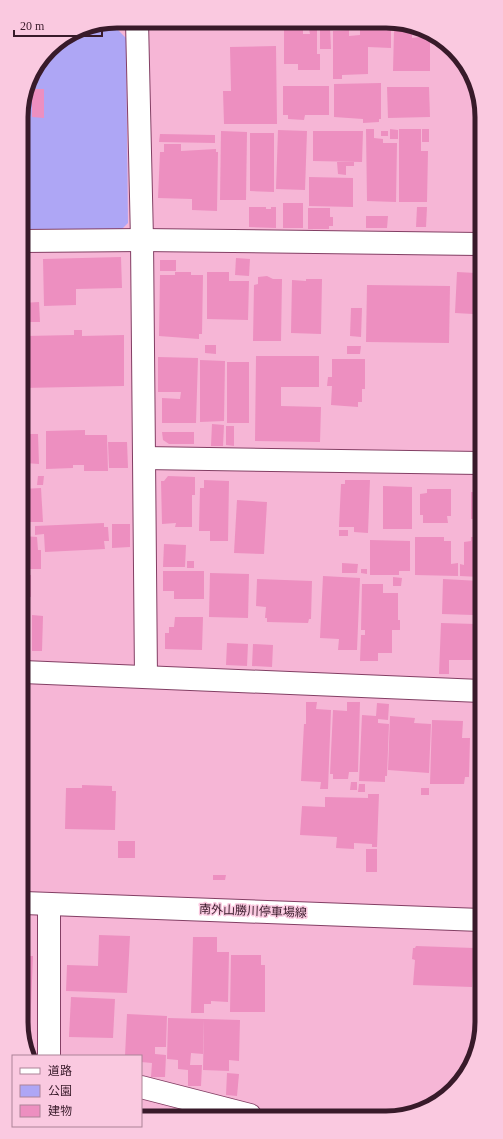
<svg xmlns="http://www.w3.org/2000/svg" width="503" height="1139" font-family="'Times New Roman','Noto Sans JP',serif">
	<rect width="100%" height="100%" fill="#f6b6d6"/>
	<path fill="#aea6f5" d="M117,29L126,38L128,223L119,232L22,233L21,111L31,75L54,45L79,30Z"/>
	<g fill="#ed8fc0">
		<path d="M284,28H303V34H310L309,29H317V54H320V70H298V64H284Z"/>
		<path d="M320,28H330L331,49H320Z"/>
		<path d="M360,28H391V48L368,47V74L342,75V79H333V31L349,30V36L360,35Z"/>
		<path d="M412,30V38L419,37V30L430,35V71H393L394,31Z"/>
		<path d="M276,46L277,124H224L223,91H231L230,47Z"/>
		<path d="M381,83V119H379V122L363,123V119L334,117V84Z"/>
		<path d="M473,84L479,92V127H473Z"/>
		<path d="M283,86H329V115H305L304,120L288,119V115H283Z"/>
		<path d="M387,87H429L430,117L388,118Z"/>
		<path d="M32,89H44V118L32,117Z"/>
		<path d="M366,129H374V138L383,139V143H397L396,202L367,201Z"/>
		<path d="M390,129L398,130V139H390Z"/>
		<path d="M399,129H421V151H428L427,202H399Z"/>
		<rect x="422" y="129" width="7" height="13"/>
		<path d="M278,130L307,131L305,190L276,189Z"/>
		<path d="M221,131L247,132L246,200H220Z"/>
		<path d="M313,131H363L362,162L313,161Z"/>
		<rect x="381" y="131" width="7" height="5"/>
		<path d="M250,133H274V192L250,191Z"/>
		<path d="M160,134L215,135V143L159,142Z"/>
		<path d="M164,144H181V151L216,149V152H218L217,211L192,210V199L158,198L160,152H164Z"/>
		<path d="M337,162H354V166H346V175L338,174Z"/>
		<path d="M309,177L353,178V207L309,206Z"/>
		<rect x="283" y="203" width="20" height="25"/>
		<path d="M249,207H266V209H271V207H276V228L249,227Z"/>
		<path d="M417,207H427L426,227H416Z"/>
		<path d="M308,208H330V217H333V226H329V229H308Z"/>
		<path d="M366,216H388L387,228H366Z"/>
		<path d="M121,257L122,288L76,289V305L44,306L43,259Z"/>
		<path d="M236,258L250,259L249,276L235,275Z"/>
		<rect x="160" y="260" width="16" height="11"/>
		<path d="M476,270H479V318H473V314L455,313L457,272L476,273Z"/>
		<path d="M175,272H191V275H203L202,334H199V339L159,336L160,275H175Z"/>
		<path d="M207,272H229V281H249L248,320L207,319Z"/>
		<path d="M267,276L273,279H282L281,341H253L254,285L258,284V277Z"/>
		<path d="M306,279H322L321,334L291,333L292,280L306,281Z"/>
		<path d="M367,285L450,286L449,343L366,342Z"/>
		<path d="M39,302L40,322H22V303Z"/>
		<path d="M351,308H362L361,337L350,336Z"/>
		<path d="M22,330H25L26,336L74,335V330H82V336L124,335V386L22,388Z"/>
		<path d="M205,345H216V354L205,353Z"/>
		<path d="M347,346H361L360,354H347Z"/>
		<path d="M256,356H319V387H281V406L321,407L320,442L255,441Z"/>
		<path d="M158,357L198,358L196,423H162V398L180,399L181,392H158Z"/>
		<path d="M332,359H365V389H362V402H358V407L331,405L332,386H327L328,377H332Z"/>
		<path d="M200,360L225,361L224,421L200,422Z"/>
		<rect x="227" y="362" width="22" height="61"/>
		<path d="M212,424L224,425L223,446H211Z"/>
		<path d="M226,426H234V446L226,445Z"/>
		<path d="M85,430V435H107L108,471H84V465H73V468L46,469V431Z"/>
		<path d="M162,432H194V444H169L163,440Z"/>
		<path d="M22,434H38L39,464L25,463V467H22Z"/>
		<path d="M108,442H127L128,468H109Z"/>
		<path d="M38,476H44L43,485H37Z"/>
		<path d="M168,476L195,477V495H192V527H175L176,523L162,524L161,481H164Z"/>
		<path d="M204,480L229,481L228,541H210V531H199L200,488H204Z"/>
		<path d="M345,480H370L368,533L354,532V527H339L341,484H345Z"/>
		<path d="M383,486L412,487V529H383Z"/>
		<path d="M41,488L43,522H23L22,489Z"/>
		<path d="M427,489H451V516H447L448,523H423V515H420V494L427,493Z"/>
		<rect x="471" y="492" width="9" height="27"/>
		<path d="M237,500L267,502L264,554L234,553Z"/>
		<path d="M104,523V527H108L109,541H104L105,549L45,552L44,534L35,535V526Z"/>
		<path d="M112,524H130V547L112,548Z"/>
		<rect x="339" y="530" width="9" height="6"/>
		<path d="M23,536L37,537L38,550H41V569H23Z"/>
		<path d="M415,537H444V541H451V564L458,563V576L415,575Z"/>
		<path d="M471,537H480V577L460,576V564L464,565V542L471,541Z"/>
		<path d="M370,540L410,541V571H399V575H370Z"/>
		<path d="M164,544L186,545L185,567H163Z"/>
		<rect x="187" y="561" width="7" height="7"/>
		<path d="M342,563L358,564L357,573H342Z"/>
		<path d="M361,569H367V574L361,573Z"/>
		<path d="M163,571H204V599H174V591H163Z"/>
		<path d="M210,573L249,574L248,618L209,617Z"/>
		<path d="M23,575H31V597H25L26,606H23Z"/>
		<path d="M323,576L360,578L357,650H338L339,639L320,638Z"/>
		<path d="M393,577L402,578L401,586H393Z"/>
		<path d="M257,579L312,581L311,619H309L308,623L267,622V618H265L266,607L256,606Z"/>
		<path d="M443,579L480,581V613H473V615L442,614Z"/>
		<path d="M362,584H383V593H398V620H400V630H392V653H378V661H360L361,635H365V630H361Z"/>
		<path d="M27,613V643H23V614Z"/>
		<path d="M32,615L43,616L42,651H32Z"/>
		<path d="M175,617H203L202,650L165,649V633H169V627H174Z"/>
		<path d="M441,623L476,624V636H479V657H477V660H449V674H439Z"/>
		<path d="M227,643L248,644L247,666L226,665Z"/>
		<path d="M253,644L273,645L272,667L252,666Z"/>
		<path d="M306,702H317L316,709L331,710L328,789H320L321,782L301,781L304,724H306Z"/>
		<path d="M347,702H360L358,772H349L348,779H333V774H330L333,710L347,711Z"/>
		<path d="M377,703L389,704L388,720L378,719V723L389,724L387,776H385V782L359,781L362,715L376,716Z"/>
		<path d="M390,716L415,718L414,723L431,724L429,773L388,770Z"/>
		<path d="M432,720L463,721L462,738H470L469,777H465L464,784H430Z"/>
		<path d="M23,779H26L25,791H23Z"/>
		<path d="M351,782H357V790H350Z"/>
		<path d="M359,784H365V792H358Z"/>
		<path d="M82,785L112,786V791H116L115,830L65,829L66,788H82Z"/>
		<rect x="421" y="788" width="8" height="7"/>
		<path d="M368,794H379L377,847H372V844L354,843V849L336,848L337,837L300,835L302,806L325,807V797L368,798Z"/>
		<rect x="118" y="841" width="17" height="17"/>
		<rect x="366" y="849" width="11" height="23"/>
		<path d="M213,875H226L225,880H213Z"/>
		<path d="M99,935L130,936L127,993L66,991L67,965L98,966Z"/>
		<path d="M193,937H217V952H229L228,1002L211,1001V1004H204V1013H191Z"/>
		<path d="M416,946L474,948L472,987L413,985L415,960L412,959L413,948H415Z"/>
		<path d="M231,955H261V965H265V1012H230Z"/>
		<path d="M24,956H33L29,1054L24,1047Z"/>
		<path d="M71,997L115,999L113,1038L69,1037Z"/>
		<path d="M127,1014L167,1016L166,1047H155V1054L166,1055L165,1077H151L152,1063L141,1062V1056H125Z"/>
		<path d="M168,1018L204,1019L203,1054L191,1053L190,1065H202L201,1086H188V1070L178,1069V1060L167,1059Z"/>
		<path d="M204,1019L240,1020L239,1061L229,1060V1071L203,1070Z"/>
		<path d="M227,1073L239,1074L237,1096L226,1095Z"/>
	</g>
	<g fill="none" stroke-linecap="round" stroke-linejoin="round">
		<defs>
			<g id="minor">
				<path d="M137,21L142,240L146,677"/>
				<path d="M22,241L142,240L479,244"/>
				<path d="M144,458L480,463"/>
				<path d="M23,672L481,691"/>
				<path d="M49,904V1056"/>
				<path d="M141,1087L250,1115"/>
			</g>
			<path id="major" d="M24,903L481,920"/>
		</defs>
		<use href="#minor" stroke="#833f64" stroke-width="24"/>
		<use href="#major" stroke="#833f64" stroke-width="24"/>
		<use href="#minor" stroke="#fff" stroke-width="22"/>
		<use href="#major" stroke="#fff" stroke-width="22"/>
	</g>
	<g text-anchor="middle" stroke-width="3" stroke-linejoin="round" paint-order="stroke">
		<g font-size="12" fill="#381a2a" stroke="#fac9e0">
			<text transform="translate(253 911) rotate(2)" y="4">南外山勝川停車場線</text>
		</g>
	</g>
	<path d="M0 0H503V1139H0ZM117 28H386A89 89 0 0 1 475 117V1022A89 89 0 0 1 386 1111H117A89 89 0 0 1 28 1022V117A89 89 0 0 1 117 28Z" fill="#fac9e0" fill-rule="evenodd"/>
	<path fill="none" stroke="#381a2a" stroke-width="5" d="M117 28H386A89 89 0 0 1 475 117V1022A89 89 0 0 1 386 1111H117A89 89 0 0 1 28 1022V117A89 89 0 0 1 117 28Z"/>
	<rect x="12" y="1055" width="130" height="72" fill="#fac9e0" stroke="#ac8397"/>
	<rect x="20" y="1068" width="20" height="6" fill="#ffffff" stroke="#ac8397"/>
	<text x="48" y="1075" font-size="12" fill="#381a2a">道路</text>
	<rect x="20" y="1085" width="20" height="12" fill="#aea6f5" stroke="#ac8397"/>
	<text x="48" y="1095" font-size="12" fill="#381a2a">公園</text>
	<rect x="20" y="1105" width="20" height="12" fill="#ed8fc0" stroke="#ac8397"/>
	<text x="48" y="1115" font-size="12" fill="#381a2a">建物</text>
	<path d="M14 30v6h88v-6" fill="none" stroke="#381a2a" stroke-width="2"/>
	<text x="20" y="30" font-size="12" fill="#381a2a" stroke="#fac9e0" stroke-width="3" paint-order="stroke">20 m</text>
</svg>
